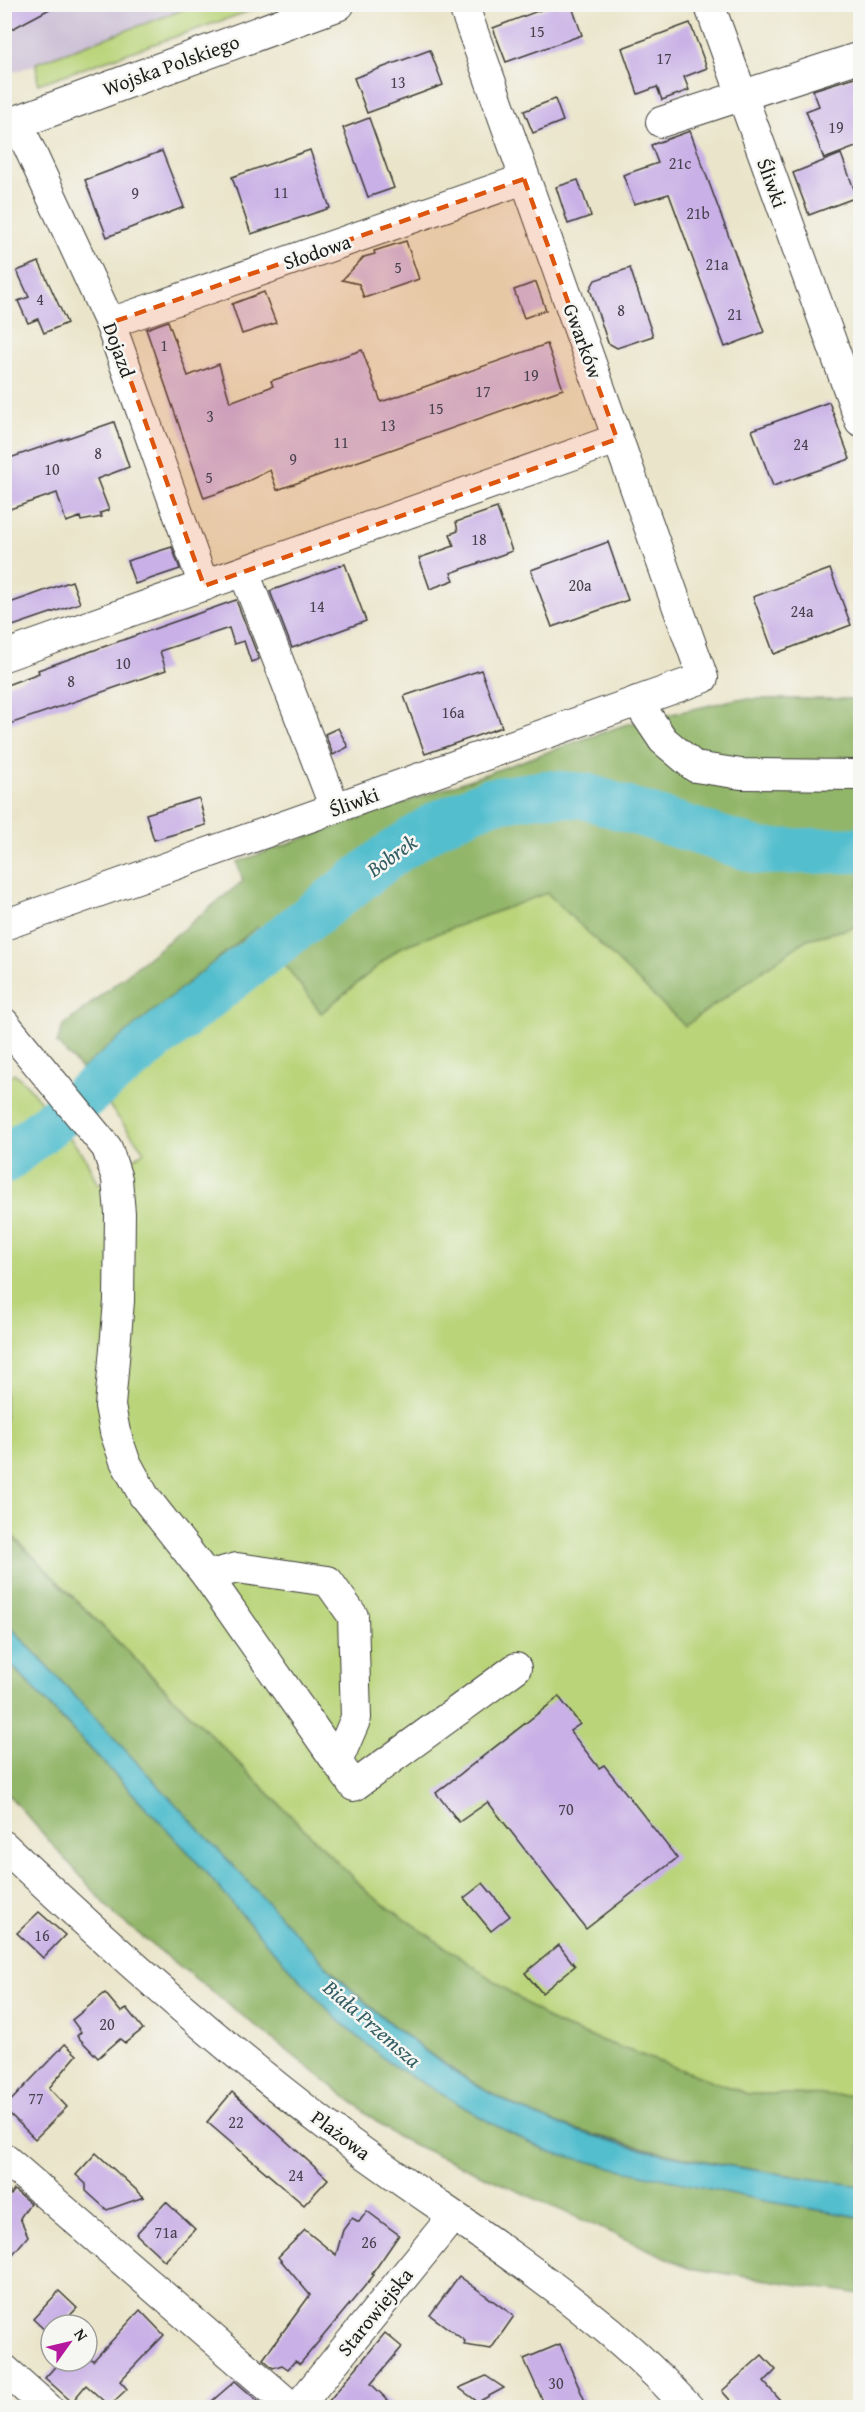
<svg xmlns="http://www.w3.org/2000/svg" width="865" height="2412" font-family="'Gentium Book Plus',serif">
	<rect width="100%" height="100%" fill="#f6f6f2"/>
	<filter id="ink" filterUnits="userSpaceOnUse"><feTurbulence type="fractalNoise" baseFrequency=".0167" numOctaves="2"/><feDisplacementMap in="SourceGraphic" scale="12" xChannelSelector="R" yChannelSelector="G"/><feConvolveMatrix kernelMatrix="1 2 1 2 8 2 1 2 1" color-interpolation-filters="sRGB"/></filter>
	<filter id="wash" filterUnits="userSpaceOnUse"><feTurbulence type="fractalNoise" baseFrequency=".008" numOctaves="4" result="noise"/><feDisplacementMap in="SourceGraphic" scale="24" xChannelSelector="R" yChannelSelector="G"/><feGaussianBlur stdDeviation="1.35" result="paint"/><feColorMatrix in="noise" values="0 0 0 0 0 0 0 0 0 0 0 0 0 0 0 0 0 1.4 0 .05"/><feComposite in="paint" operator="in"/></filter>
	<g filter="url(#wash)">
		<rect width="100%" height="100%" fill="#eae5ca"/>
		<path fill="#cbbfd5" d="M4,5H199L14,72L5,56Z"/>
		<g fill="#b9d479" stroke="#6a784a" stroke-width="1.5">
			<path d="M199,4L267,5L38,84L36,63Z"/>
			<path d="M547,888L685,1025L807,939L860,926V2095L748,2094L556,2024L369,1894L5,1528V1174L62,1128L85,1157L98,1185L144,1151L81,1069L257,927L321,1013L401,947Z"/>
			<path d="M14,1073L28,1086L50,1113L5,1149V1081Z"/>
		</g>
		<g fill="#92b669" stroke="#576942" stroke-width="1.5">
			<path d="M737,699H860V926L807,939L685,1026L547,893L401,947L321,1013L257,927L81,1069L57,1043L63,1026L243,881L237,862L624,725Z"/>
			<path d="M4,1528L369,1894L556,2024L748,2094L860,2095V2186C774,2173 687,2161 603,2137C576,2130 548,2122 522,2109C387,2044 289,1929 190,1820C128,1753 66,1687 5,1620Z"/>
			<path d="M4,1658L190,1854L268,1945L336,2018L389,2063L491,2123L547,2151L765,2201L860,2217V2294L690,2268L397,2137L116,1916L5,1791Z"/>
		</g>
		<g fill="#53bece" stroke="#386d75" stroke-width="1.5">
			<path d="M50,1113L62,1128L5,1174V1149Z"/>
			<path d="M4,1620L334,1974C390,2027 454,2079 525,2111C627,2156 751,2169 860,2186V2217L765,2201L610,2167L547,2151L491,2123L389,2063L336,2018L268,1945L190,1854L5,1658Z"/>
		</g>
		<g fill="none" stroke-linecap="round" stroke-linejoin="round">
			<path stroke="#53bece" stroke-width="46" d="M4,1161L224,984L390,855L437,824L489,801L546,793L585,796L762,852L860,850"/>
		</g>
		<g id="blocks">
			<g fill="#c9b0e6">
				<path d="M4,4H59L12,29L4,14Z"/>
				<path d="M556,4H571L582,35L506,62L493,28Z"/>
				<path d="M690,23L707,68L684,77L689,90L662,100L657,87L638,94L622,48Z"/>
				<path d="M430,50L443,85L367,113L354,78Z"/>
				<path d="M861,75V145L824,159L806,111L819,106L813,90Z"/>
				<path d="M555,99L563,121L533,133L524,111Z"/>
				<path d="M369,118L394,188L368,197L343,128Z"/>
				<path d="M690,131L764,332L725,347L669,194L634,204L623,175L658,163L651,145Z"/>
				<path d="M310,150L330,208L251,234L232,177Z"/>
				<path d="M162,151L184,207L107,237L85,180Z"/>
				<path d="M841,154L857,197L809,215L793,173Z"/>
				<path d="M578,180L591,216L568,224L556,187Z"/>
				<path d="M406,241L419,279L364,298L359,284L342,280L364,257L375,254L374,251Z"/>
				<path d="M39,262L67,323L44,333L38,319L28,323L18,301L29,297L17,271Z"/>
				<path d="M630,268L653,336L617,348L608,343L590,289L595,280Z"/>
				<path d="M536,282L546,310L524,318L514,290Z"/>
				<path d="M264,292L276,323L242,334L232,304Z"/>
				<path d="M168,321L188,376L219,364L230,402L273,386L271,381L362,350L381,402L547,344L563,389L277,490L270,470L238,486L204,498L146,329Z"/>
				<path d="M829,402L850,459L773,486L752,430Z"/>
				<path d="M114,422L129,467L97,479L109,510L100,513L102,517L81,521L80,517L66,522L57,493L4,511V460Z"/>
				<path d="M497,508L512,551L451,573L454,580L430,589L419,558L454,546L450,534L458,531L456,522Z"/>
				<path d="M608,542L628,600L552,627L531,570Z"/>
				<path d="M172,547L180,569L135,584L127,561Z"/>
				<path d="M345,564L366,621L292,648L270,591Z"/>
				<path d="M830,569L851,625L774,654L753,597Z"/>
				<path d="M72,581L80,603L4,629V605Z"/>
				<path d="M236,600L259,659L251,662L244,641L234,644L229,628L160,651L166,670L4,726V686L39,673L38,670Z"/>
				<path d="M481,670L502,727L425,754L404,696Z"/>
				<path d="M338,728L348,747L333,755L325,734Z"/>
				<path d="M199,798L206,825L154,840L146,814Z"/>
				<path d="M559,1697L580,1724L570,1731L599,1768L604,1765L677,1858L586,1929L488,1802L459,1822L436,1793Z"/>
				<path d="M483,1883L510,1916L491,1931L464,1898Z"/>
				<path d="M39,1912L65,1935L43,1958L17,1933Z"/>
				<path d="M559,1945L575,1966L542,1993L525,1973Z"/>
				<path d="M105,1993L121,2012L127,2009L143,2029L125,2043L120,2039L98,2058L77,2036L81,2032L72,2020Z"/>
				<path d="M65,2044L77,2055L49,2088L67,2107L35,2139L4,2108Z"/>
				<path d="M232,2092L328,2179L304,2205L207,2122Z"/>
				<path d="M96,2153L144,2197L107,2210L86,2191V2184L76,2175Z"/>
				<path d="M4,2181L11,2195L14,2190L30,2203L20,2218L28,2236L4,2265Z"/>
				<path d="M166,2202L195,2229L165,2261L136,2234Z"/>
				<path d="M367,2211L399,2235L372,2274L374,2275L300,2364L295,2361L288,2369L282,2365L273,2368L263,2359L310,2295L278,2257L305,2230L336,2255L343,2230L352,2218L359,2222Z"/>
				<path d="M459,2276L514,2316L491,2349L464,2345L465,2341L430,2315Z"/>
				<path d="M59,2291L77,2308L61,2325H51V2336L33,2319Z"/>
				<path d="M140,2310L164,2335L120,2381L127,2389L109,2406L86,2385L72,2402L45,2378L60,2361H87V2353L93,2361Z"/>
				<path d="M385,2333L402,2347L371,2384L396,2408H323Z"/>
				<path d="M560,2344L588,2408H546L524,2359Z"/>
				<path d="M762,2355L776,2370L764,2382L787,2408H737L722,2391Z"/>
				<path d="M486,2376L504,2388L478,2402L459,2388Z"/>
				<path d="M235,2381L266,2408H204Z"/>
			</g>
		</g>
	</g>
	<g filter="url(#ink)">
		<use href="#blocks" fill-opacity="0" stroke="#3b3a36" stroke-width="1.5"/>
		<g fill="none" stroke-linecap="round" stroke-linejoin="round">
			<defs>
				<g id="minor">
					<path d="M709,4L860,421"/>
					<path d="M17,122L110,323L204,586"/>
					<path d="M661,122L860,57"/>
					<path d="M110,323L524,179"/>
					<path d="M244,572L335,808"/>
					<path d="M4,656L617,439"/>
					<path d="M637,701L663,740L695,767L741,774L860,775"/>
					<path d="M4,925L703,678L463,4"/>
					<path d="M4,1023L107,1148L117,1179L120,1213L119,1301L110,1406L115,1432L125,1461L144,1496L207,1576L337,1762"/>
					<path d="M207,1576L237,1568L328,1581L353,1616L356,1718L337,1762L354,1786L516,1668"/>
					<path d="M4,1846C107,1944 213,2039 326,2125C408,2188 498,2242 579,2307C618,2337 655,2371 689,2408"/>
					<path d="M4,2158L293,2408"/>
					<path d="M4,2369L48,2408"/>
					<path d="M297,2408L453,2216"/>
				</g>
				<path id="major" d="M4,127L338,4"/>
			</defs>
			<use href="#minor" stroke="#3b3a36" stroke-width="32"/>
			<use href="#major" stroke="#3b3a36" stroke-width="35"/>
			<use href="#minor" stroke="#fff" stroke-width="30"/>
			<use href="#major" stroke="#fff" stroke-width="33"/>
		</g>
	</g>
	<path fill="#de560d" fill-opacity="0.2" stroke="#de560d" stroke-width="4.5" stroke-dasharray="12 8" stroke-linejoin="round" d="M524,179L617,439L204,586L110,323Z"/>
	<g text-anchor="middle" stroke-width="5" stroke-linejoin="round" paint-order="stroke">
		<g font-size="16" fill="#47414e">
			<text x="537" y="37">15</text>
			<text x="664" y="64">17</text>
			<text x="398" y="88">13</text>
			<text x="836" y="133">19</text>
			<text x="680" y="169">21c</text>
			<text x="281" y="198">11</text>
			<text x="135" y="199">9</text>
			<text x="698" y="219">21b</text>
			<text x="717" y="270">21a</text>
			<text x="398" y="273">5</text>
			<text x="40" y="305">4</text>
			<text x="621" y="316">8</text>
			<text x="735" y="320">21</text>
			<text x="164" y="351">1</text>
			<text x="531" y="381">19</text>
			<text x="483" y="397">17</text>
			<text x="436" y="414">15</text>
			<text x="210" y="422">3</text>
			<text x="388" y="431">13</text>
			<text x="341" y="448">11</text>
			<text x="801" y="450">24</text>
			<text x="98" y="459">8</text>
			<text x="293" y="465">9</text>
			<text x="52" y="475">10</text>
			<text x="209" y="483">5</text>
			<text x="479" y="545">18</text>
			<text x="580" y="591">20a</text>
			<text x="317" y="612">14</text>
			<text x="802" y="617">24a</text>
			<text x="123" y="669">10</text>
			<text x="71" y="687">8</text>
			<text x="453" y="718">16a</text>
			<text x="566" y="1815">70</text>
			<text x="42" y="1941">16</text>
			<text x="107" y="2030">20</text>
			<text x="36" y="2104">77</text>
			<text x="236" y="2128">22</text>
			<text x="296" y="2181">24</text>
			<text x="166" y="2238">71a</text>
			<text x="369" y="2248">26</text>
			<text x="556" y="2389">30</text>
		</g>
		<g font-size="20" fill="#1c1c1c" stroke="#f6f6f2">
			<text transform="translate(171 65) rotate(-20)" y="7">Wojska Polskiego</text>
			<text transform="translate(772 183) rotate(70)" y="7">Śliwki</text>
			<text transform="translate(317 252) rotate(-19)" y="7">Słodowa</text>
			<text transform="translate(583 341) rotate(70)" y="7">Gwarków</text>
			<text transform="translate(119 350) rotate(70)" y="7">Dojazd</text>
			<text transform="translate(354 802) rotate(-20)" y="7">Śliwki</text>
			<text transform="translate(341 2135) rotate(37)" y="7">Plażowa</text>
			<text transform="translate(375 2312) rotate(-51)" y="7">Starowiejska</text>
		</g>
		<g font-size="21" font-style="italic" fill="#325d63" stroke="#f6f6f2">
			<text transform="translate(392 856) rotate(-36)" y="7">Bobrek</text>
			<text transform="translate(372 2024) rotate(41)" y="7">Biała Przemsza</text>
		</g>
	</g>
	<rect width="865" height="2412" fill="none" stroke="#f6f6f2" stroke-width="24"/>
	<g transform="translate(69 2343) rotate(56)"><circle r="28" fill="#f6f6f2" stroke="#9f9f9c" stroke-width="1.5"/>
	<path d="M0-4.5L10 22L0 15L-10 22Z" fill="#b5179e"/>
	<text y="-9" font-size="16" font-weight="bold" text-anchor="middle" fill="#1c1c1c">N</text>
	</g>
</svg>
